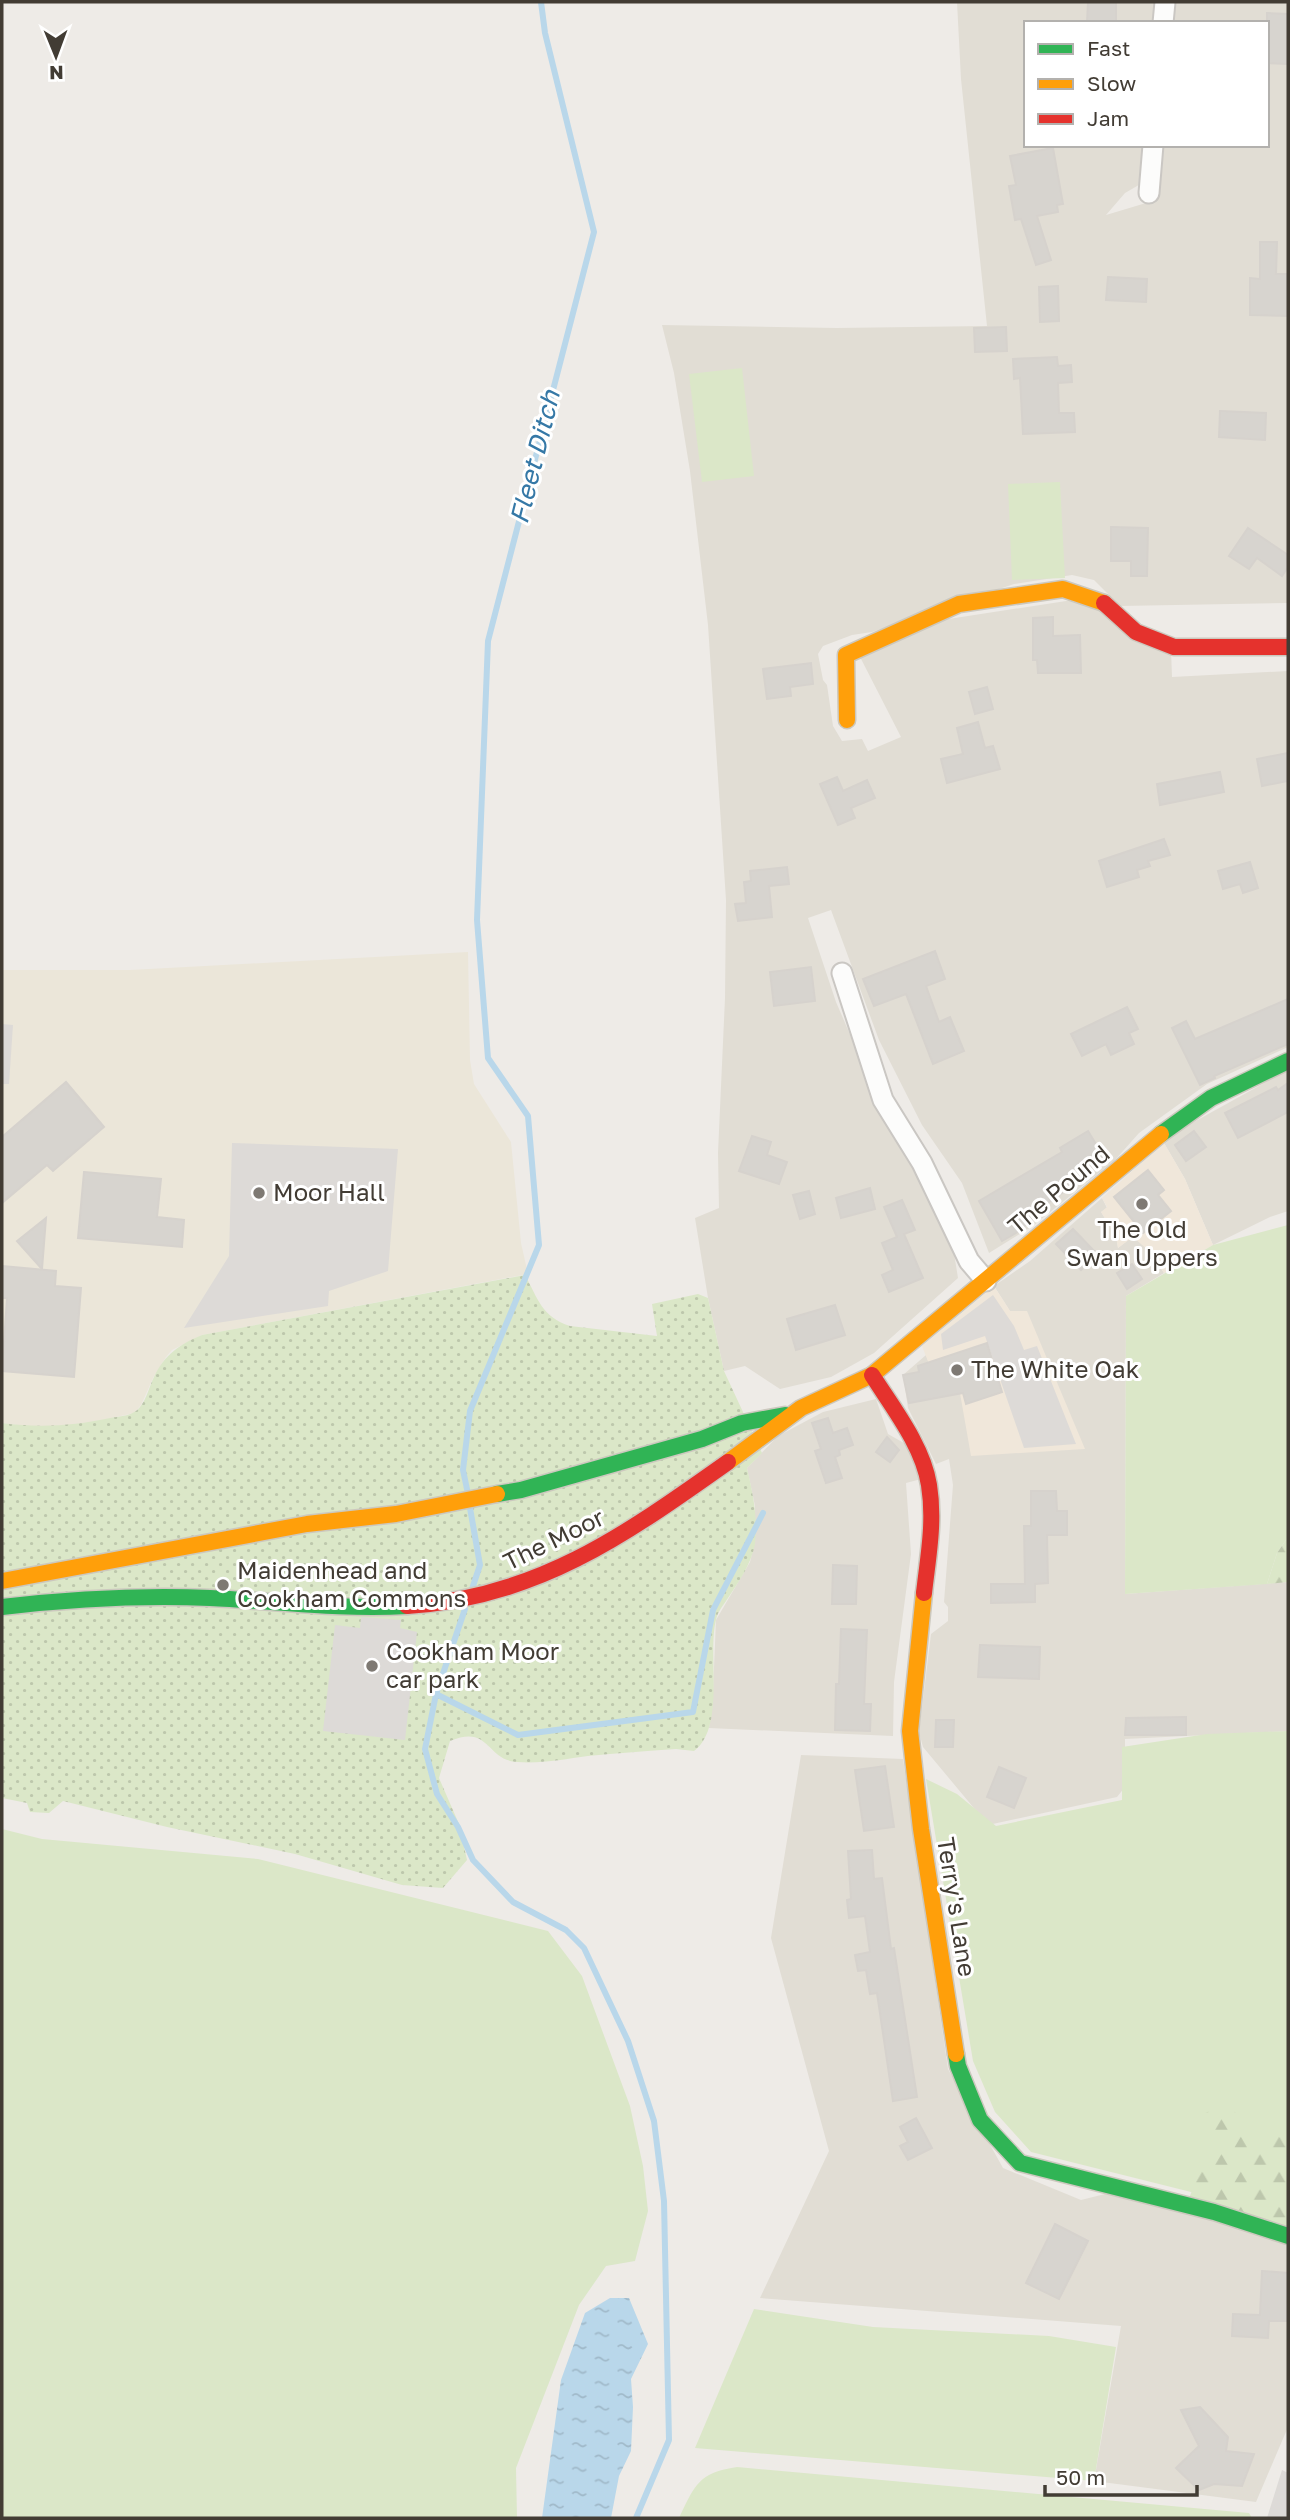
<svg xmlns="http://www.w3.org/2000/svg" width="1290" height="2520" font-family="'Golos Text',sans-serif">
	<defs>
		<pattern id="forest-firs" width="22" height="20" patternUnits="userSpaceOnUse" patternTransform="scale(1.75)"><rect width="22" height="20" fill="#dbe7c8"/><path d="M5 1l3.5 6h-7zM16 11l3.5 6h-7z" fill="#bdc7ac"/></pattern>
		<pattern id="park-dots" width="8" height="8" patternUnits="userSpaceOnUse" patternTransform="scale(1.75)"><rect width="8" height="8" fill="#dbe7c8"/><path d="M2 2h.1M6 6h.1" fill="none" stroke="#bdc7ac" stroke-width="1.8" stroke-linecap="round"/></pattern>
		<pattern id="water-ripples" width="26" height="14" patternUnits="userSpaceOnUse" patternTransform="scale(1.75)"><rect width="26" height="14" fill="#b9d7ea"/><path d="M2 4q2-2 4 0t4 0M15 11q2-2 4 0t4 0" fill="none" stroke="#a0b9c9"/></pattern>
	</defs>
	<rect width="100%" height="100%" fill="#eeebe7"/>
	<g fill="#e1ddd4">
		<path d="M957,2H1160L1158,23H1026V145H1147L1144,182L1125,193L1106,215L1156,200L1161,145H1267V23H1171L1173,2H1288V603L1120,606L1094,580L1072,575L1014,584L872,632L852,635L823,646L818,654L823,680L827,685L833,726L842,741L862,739L868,751L901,737L858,653L929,622L1079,599L1171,650L1172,677L1288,671V1047L1207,1084L1139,1133L1115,1160L1034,1225L989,1253L962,1183L922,1125L879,1040L831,910L808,918L836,1002L852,1039L902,1129L953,1247L958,1278L874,1353L831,1377L780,1389L745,1366L724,1371L708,1298L695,1218L719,1208L718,1153L725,998L726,900L708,625L690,471L674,373L662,325L837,328L987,326L961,79Z"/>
		<path d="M1288,1070V1211L1270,1217L1213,1245L1185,1179L1164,1143L1183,1128Z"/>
		<path d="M1102,1198L1107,1208L1101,1212L1116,1236L1118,1248L1133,1236L1149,1251L1164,1273L1126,1296L1125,1594L1288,1582V1731L1125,1739V1787L1117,1797L988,1825L923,1747L919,1732L931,1634L948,1621V1607L944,1602L953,1485L949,1459L936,1464L908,1408L903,1375L926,1355L936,1382L1010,1311L994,1286L1030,1261Z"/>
		<path d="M876,1399L888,1434L911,1447L925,1478L906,1483L911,1554L894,1682L893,1736L709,1728L713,1692L716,1620L750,1562L755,1541V1506L747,1468L778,1436L823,1412Z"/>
		<path d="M801,1755L903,1759L948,2069L1003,2168L1081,2200L1105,2194L1288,2239V2427L1256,2502L1094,2481L1121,2326L760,2298L829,2151L771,1938Z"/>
	</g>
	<g fill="#f0e7da">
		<path d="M1164,1143L1185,1179L1213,1245L1164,1273L1149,1251L1133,1237L1118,1248L1116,1236L1101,1212L1107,1207L1102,1198Z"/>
		<path d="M994,1286L1010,1311H1027L1085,1449L971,1456L957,1376L936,1382L922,1346Z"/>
	</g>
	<path fill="#ebe6d9" d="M468,952L470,1060L474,1084L511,1142L521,1243L528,1274L202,1335L172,1350L166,1357L154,1376L141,1405L134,1413L81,1425L55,1427H31L2,1423V970H130Z"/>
	<g fill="#dbe7c8">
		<path d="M742,368L754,476L702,482L689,374Z"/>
		<path d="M1060,482L1065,578L1012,580L1008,484Z"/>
		<path d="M1288,1225V1537L1277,1553L1267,1584L1125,1594L1126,1296L1213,1245Z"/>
		<path d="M1288,1731V2197L1203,2195L1031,2152L995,2112L973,2061L926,1779L957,1794L996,1826L1122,1800V1747L1207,1734Z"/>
		<path d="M2,1829L42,1839L258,1859L548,1931L582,1976L630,2106L643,2166L648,2211L635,2261L606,2266L579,2305L516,2468L517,2518H2Z"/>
		<path d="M754,2309L873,2327L1049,2336L1116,2347L1094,2481L695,2448Z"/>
		<path d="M737,2467L1249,2513L1252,2518H679C695,2485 698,2473 737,2467Z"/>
	</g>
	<g fill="url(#forest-firs)">
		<path d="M1288,1537V1582L1267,1584L1277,1553Z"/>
		<path d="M1228,2103L1251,2133H1288V2227L1189,2198L1216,2134L1203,2114Z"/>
	</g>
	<path fill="url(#park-dots)" d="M525,1275C538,1299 542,1317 570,1326L657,1336L652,1304L698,1294L708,1298L724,1371L762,1453L747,1468C753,1494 758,1517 755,1544C751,1565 738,1583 726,1601C722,1607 717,1613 716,1620C707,1655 726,1727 694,1751L676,1749C647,1751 617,1753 588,1756C565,1759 541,1764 517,1762C486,1760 490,1724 450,1741L439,1778L459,1824L467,1860L443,1888L402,1885L295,1854L167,1827L63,1801L49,1813L30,1812L27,1803L2,1798V1423C39,1428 73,1426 110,1418C121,1416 133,1416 140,1407C147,1398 149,1387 154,1377C164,1355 180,1344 202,1335Z"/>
	<g fill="#dddad7">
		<path d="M2,1024L13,1025L9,1084H2Z"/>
		<path d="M232,1143L398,1149L388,1271L329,1291L328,1306L184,1328L229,1256Z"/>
		<path d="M993,1295L1014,1326L1024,1350L1037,1346L1076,1444L1024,1448L985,1336L943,1350L941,1334Z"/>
		<path d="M361,1617L401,1620L400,1628L417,1632L405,1740L323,1731L335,1625L360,1628Z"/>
		<path d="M1282,2470L1288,2473V2518H1267Z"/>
	</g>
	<path fill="url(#water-ripples)" d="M610,2298H629L648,2344L631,2379L633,2407L631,2451L619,2476L611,2518H542L561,2380L585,2313Z"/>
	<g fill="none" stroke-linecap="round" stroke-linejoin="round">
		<g stroke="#b9d7ea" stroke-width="6">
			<path d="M468,1494L463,1470L470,1411L539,1245L528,1116L488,1058L477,920L488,641L594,232L545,33L541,2"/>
			<path d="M470,1508L480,1565L472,1589"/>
			<path d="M465,1609L436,1694L425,1749L437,1794L458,1827L473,1860L513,1902L566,1930L584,1948L628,2041L654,2121L664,2201L669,2440L636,2518"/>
			<path d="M436,1694L518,1735L693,1712L713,1610L763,1513"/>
		</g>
	</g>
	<g fill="#d7d4cf" stroke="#d6d2cd" stroke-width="2">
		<path d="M1088,2H1116V23H1087Z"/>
		<path d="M1267,13L1288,14V64L1267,63Z"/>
		<path d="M1053,148L1063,204L1057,205L1058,212L1037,216L1051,260L1036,265L1021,219L1015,220L1009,186L1016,185L1010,156Z"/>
		<path d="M1260,242H1277L1276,274H1287L1288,316L1250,315V278L1260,279Z"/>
		<path d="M1108,277L1147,279L1146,302L1106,300Z"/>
		<path d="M1058,286L1059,321L1040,322L1039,287Z"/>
		<path d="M1006,327L1007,351L975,352L974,328Z"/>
		<path d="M1057,357L1058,366L1071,365L1072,382L1058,383L1059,413H1074L1075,432L1023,434L1020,378L1014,379L1013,359Z"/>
		<path d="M1220,411L1266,413L1265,440L1219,437Z"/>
		<path d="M1111,527L1148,528L1147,576H1131V561H1111Z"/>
		<path d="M1248,528L1288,555V567L1282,576L1257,558L1249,569L1229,556Z"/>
		<path d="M1053,617V636L1080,635L1081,673H1038L1037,660H1033V618Z"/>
		<path d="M811,663L813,684L790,687L791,696L767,699L763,669Z"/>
		<path d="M987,687L993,709L975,714L969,692Z"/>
		<path d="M978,722L985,748L993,746L1000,769L947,783L941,759L963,754L957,728Z"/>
		<path d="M1288,753V781L1262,786L1257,759Z"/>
		<path d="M1220,772L1224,792L1160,805L1157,784Z"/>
		<path d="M837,777L843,791L867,780L875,798L851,808L855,818L838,825L820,784Z"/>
		<path d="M1164,839L1170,855L1148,861L1150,866L1137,870L1139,877L1107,887L1099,861Z"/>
		<path d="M1250,862L1258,888L1243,893L1240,884L1223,889L1218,871Z"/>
		<path d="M787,867L789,884L769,886L772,917L738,921L735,904L746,903L744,882L751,881L750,871Z"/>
		<path d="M935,951L945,979L926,986L939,1022L950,1017L964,1051L933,1064L906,994L874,1006L863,979Z"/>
		<path d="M811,967L815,1001L774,1006L770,972Z"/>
		<path d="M1288,999V1044L1214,1076L1215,1078L1200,1085L1172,1028L1186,1021L1195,1039Z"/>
		<path d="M1127,1007L1138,1029L1129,1033L1134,1044L1111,1055L1106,1044L1082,1056L1071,1034Z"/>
		<path d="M66,1082L104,1127L53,1171L47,1165L2,1203V1137Z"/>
		<path d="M1288,1083V1112L1238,1138L1225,1113L1276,1087L1278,1090Z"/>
		<path d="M1088,1131L1105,1159L1072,1179L1075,1184L1042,1207L1044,1210L1016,1233L1002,1241L979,1201L1062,1152L1060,1148Z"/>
		<path d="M1194,1131L1206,1147L1186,1161L1175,1145Z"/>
		<path d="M752,1136L771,1142L767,1155L787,1162L779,1184L739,1171Z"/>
		<path d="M1148,1170L1164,1190L1158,1195L1171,1211L1143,1233L1114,1197Z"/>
		<path d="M84,1172L161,1179L157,1217L184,1220L182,1247L78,1238Z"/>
		<path d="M870,1188L875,1209L841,1218L836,1198Z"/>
		<path d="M809,1191L815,1214L800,1219L793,1195Z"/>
		<path d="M902,1200L915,1230L904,1234L923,1278L889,1292L882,1275L893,1270L882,1243L897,1237L884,1207Z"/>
		<path d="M46,1218L42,1269L17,1241Z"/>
		<path d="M1073,1229L1097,1254L1081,1270L1056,1244Z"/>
		<path d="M1132,1264L1142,1279L1127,1289L1117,1273Z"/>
		<path d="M2,1266L56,1271L55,1286L81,1288L74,1377L2,1371L7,1298H2Z"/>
		<path d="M835,1305L845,1335L796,1350L787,1319Z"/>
		<path d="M987,1343L1002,1392L966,1404L963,1393L909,1403L903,1375L919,1372L918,1366Z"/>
		<path d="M828,1418L833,1433L847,1428L853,1445L839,1450L840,1455L835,1457L842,1478L826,1483L815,1451L821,1449L812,1423Z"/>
		<path d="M887,1437L899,1450L890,1462L876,1452Z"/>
		<path d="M1031,1491H1056L1057,1511H1067V1535H1047L1048,1583L1035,1584V1602L991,1603V1584H1025L1024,1526H1031Z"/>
		<path d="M833,1565L857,1566L856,1604H832Z"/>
		<path d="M841,1629L867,1630L864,1704H871L870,1731L835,1730L836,1684H839Z"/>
		<path d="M980,1645L1040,1647L1039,1679L978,1677Z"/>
		<path d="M1186,1717V1735H1125L1126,1718Z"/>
		<path d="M936,1720H954L953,1747H935Z"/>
		<path d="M885,1766L894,1827L864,1831L855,1770Z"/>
		<path d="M999,1767L1026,1778L1014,1808L987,1797Z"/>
		<path d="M872,1850L874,1879L882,1878L891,1949L894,1948L917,2097L893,2101L877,1993L870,1994L866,1970L858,1971L855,1955L870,1952L865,1916L849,1918L847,1900L851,1899L848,1851Z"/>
		<path d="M916,2118L932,2148L908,2160L900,2146L908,2142L900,2127Z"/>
		<path d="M1055,2224L1088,2241L1059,2299L1026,2283Z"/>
		<path d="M1262,2271L1288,2273V2321H1269L1268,2338L1232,2336L1233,2314L1260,2315Z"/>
		<path d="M1200,2407L1228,2437L1226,2451L1254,2454L1242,2486L1214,2484L1199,2490L1176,2468L1199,2446L1181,2410Z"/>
	</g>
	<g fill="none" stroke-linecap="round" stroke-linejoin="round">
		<defs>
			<g id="street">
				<path d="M1163,23L1165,2"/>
				<path d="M1149,193L1153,145"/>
				<path d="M842,973L883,1100L922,1163L969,1261L986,1281"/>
			</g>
			<g id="fast">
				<path d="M1161,1134L1211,1098L1288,1061"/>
				<path d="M497,1494L521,1490L702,1439L742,1423L785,1415"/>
				<path d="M2,1607C71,1599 140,1595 210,1598C275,1601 341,1610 407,1606"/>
				<path d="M956,2054L958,2066L980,2120L1020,2163L1214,2212L1288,2236"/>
			</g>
			<g id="slow">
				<path d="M847,720L846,655L959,604L1063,589L1104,603"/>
				<path d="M728,1462L801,1408L872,1375L1161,1134"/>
				<path d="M2,1581L307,1524L396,1514L497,1494"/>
				<path d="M924,1593L910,1731L921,1829L956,2054"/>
			</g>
			<g id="jam">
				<path d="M1104,603L1136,632L1174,647H1288"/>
				<path d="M872,1375C893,1408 923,1446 929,1485C935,1522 928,1557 924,1593"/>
				<path d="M407,1606C537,1598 625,1535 728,1462"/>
			</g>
		</defs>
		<use href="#street" stroke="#cac7c3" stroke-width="23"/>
		<use href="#fast" stroke="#ccc8be" stroke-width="19"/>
		<use href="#slow" stroke="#ccc8be" stroke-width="19"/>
		<use href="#jam" stroke="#ccc8be" stroke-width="19"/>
		<use href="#street" stroke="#fcfcfb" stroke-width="19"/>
		<use href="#fast" stroke="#30b455" stroke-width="16"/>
		<use href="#slow" stroke="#ff9f0a" stroke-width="16"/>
		<use href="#jam" stroke="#e5322d" stroke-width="16"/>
	</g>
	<g fill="#7e7973" stroke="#fff" stroke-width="2.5">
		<circle cx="259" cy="1193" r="7"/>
		<circle cx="1142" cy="1204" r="7"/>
		<circle cx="957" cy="1370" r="7"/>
		<circle cx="223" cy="1585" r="7"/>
		<circle cx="372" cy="1666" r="7"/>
	</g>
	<g text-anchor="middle" stroke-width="6" stroke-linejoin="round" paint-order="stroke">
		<g font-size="24" fill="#423c34" stroke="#fff">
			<text transform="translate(1059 1190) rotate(-40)" y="8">The Pound</text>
			<text transform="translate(554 1540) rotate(-26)" y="8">The Moor</text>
			<text transform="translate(956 1907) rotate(81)" y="8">Terry's Lane</text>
		</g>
		<g font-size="24" fill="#423c34" stroke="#fff" text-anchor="start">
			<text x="273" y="1201">Moor Hall</text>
			<text x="1142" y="1238" text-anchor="middle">The Old<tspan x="1142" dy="28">Swan Uppers</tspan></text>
			<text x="971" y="1378">The White Oak</text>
			<text x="237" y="1579">Maidenhead and<tspan x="237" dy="28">Cookham Commons</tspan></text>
			<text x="386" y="1660">Cookham Moor<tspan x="386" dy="28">car park</tspan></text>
		</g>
		<g font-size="26" font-style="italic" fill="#3578a6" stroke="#fff">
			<text transform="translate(535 457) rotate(-76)" y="9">Fleet Ditch</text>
		</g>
	</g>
	<rect width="1290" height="2520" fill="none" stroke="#423c34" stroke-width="7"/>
	<rect x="1024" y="21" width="245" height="126" fill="#ffffff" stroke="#b3b1ae" stroke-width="2"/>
	<rect x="1038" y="44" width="35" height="10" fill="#30b455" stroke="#b3b1ae" stroke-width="2"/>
	<text x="1087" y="56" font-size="21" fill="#423c34">Fast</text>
	<rect x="1038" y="79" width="35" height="10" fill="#ff9f0a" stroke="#b3b1ae" stroke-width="2"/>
	<text x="1087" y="91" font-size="21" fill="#423c34">Slow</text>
	<rect x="1038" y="114" width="35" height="10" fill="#e5322d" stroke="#b3b1ae" stroke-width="2"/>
	<text x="1087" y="126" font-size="21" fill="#423c34">Jam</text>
	<g transform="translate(56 56) rotate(179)" stroke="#ffffff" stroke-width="5" paint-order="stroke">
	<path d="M0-5L12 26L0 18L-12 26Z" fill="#423c34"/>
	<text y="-10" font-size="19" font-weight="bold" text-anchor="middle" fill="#423c34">N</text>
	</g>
	<path d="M1045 2485v10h152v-10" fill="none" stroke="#423c34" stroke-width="3.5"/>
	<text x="1056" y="2485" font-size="21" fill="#423c34" stroke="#ffffff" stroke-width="5" paint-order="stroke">50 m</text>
</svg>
